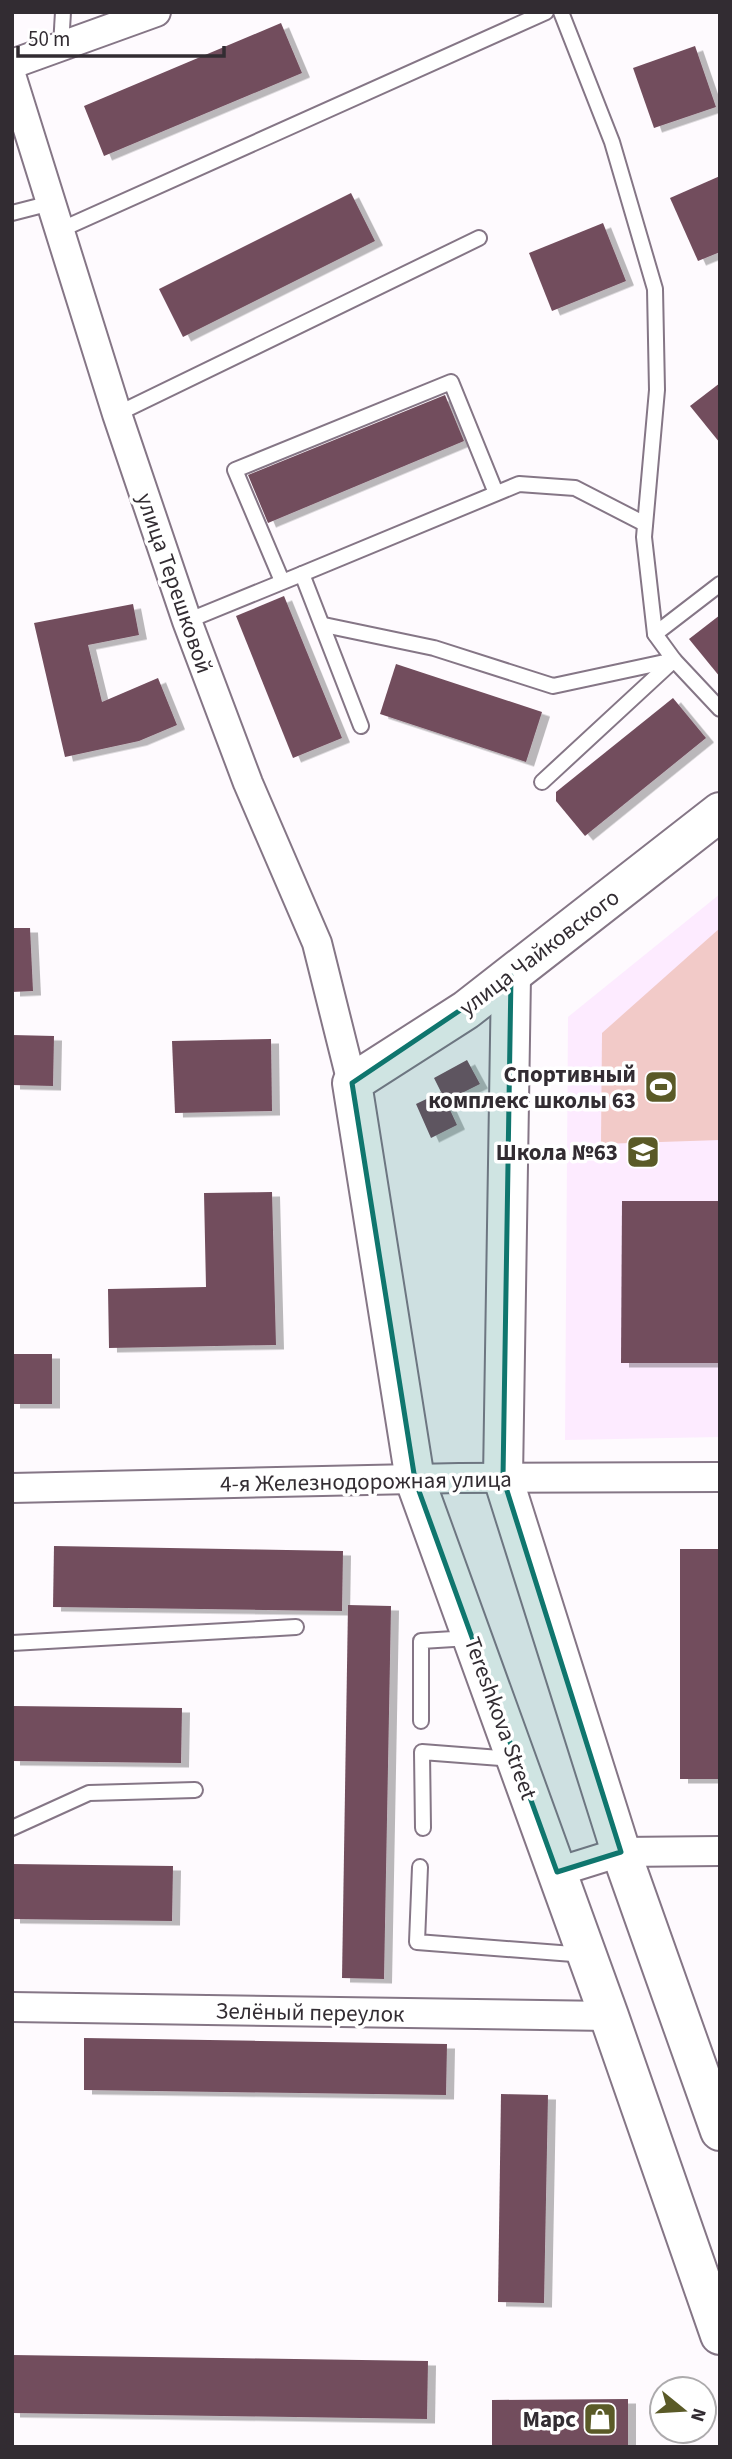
<svg xmlns="http://www.w3.org/2000/svg" width="732" height="2459" font-family="'Source Sans 3',sans-serif">
	<defs>
		<filter id="shadow"><feDropShadow dx="8" dy="4.5" stdDeviation="0" flood-color="#0004"/></filter>
	</defs>
	<rect width="100%" height="100%" fill="#fefafe"/>
	<path fill="#fdebff" d="M720,894V1437L565,1440L568,1017Z"/>
	<path fill="#f2cac8" d="M720,928V1140L601,1144L602,1033Z"/>
	<g fill="#724d5d" filter="url(#shadow)">
		<path d="M281,23L302,73L104,156L84,106Z"/>
		<path d="M695,46L716,107L654,128L633,68Z"/>
		<path d="M720,176V252L698,261L670,198Z"/>
		<path d="M351,193L375,241L183,337L159,289Z"/>
		<path d="M603,223L626,281L552,311L529,253Z"/>
		<path d="M720,383V443L690,406Z"/>
		<path d="M445,395L464,441L268,523L248,475Z"/>
		<path d="M284,596L342,738L293,758L236,616Z"/>
		<path d="M133,604L139,635L88,645L102,702L158,678L177,725L139,741L65,757L34,623Z"/>
		<path d="M720,615V677L689,639Z"/>
		<path d="M396,664L542,712L526,762L380,714Z"/>
		<path d="M673,698L706,738L585,836L556,801V792Z"/>
		<path d="M12,928H30L33,991L12,992Z"/>
		<path d="M12,1035L54,1036L53,1086L12,1085Z"/>
		<path d="M271,1039L272,1111L175,1113L172,1041Z"/>
		<path d="M467,1060L480,1084L446,1101L445,1099L457,1125L431,1138L416,1104L441,1092L434,1078Z"/>
		<path d="M272,1192L276,1345L109,1348L108,1289L206,1287L204,1193Z"/>
		<path d="M622,1201H720V1363H621Z"/>
		<rect x="12" y="1354" width="40" height="50"/>
		<path d="M54,1546L343,1551L342,1611L53,1607Z"/>
		<rect x="680" y="1549" width="40" height="230"/>
		<path d="M348,1605L391,1606L384,1979L342,1978Z"/>
		<path d="M12,1706L182,1708L181,1763L12,1761Z"/>
		<path d="M12,1864L173,1866L172,1921L12,1919Z"/>
		<path d="M84,2038L447,2044L446,2095L84,2090Z"/>
		<path d="M501,2094L548,2095L544,2303L498,2302Z"/>
		<path d="M12,2355L428,2361L427,2419L12,2413Z"/>
		<path d="M628,2399V2446L492,2445V2400Z"/>
	</g>
	<g fill="none" stroke-linecap="round" stroke-linejoin="round">
		<defs>
			<g id="lane">
				<path d="M561,12L612,142L655,289L657,390L644,537L655,634"/>
				<path d="M61,46L63,12"/>
				<path d="M12,213L51,203"/>
				<path d="M60,230L546,12"/>
				<path d="M117,414L479,238"/>
				<path d="M302,574L519,484L575,488L645,524"/>
				<path d="M282,581L235,470L451,382L496,493"/>
				<path d="M187,621L302,574L361,726"/>
				<path d="M324,625L434,648L553,686L674,660L655,634L720,584"/>
				<path d="M542,782L674,660L720,709"/>
				<path d="M12,1643L296,1627"/>
				<path d="M421,1721V1641L470,1638"/>
				<path d="M12,1828L89,1793L195,1790"/>
				<path d="M423,1828L422,1752L514,1759"/>
				<path d="M420,1867L417,1942L586,1955"/>
			</g>
			<g id="street">
				<path d="M12,64L156,12"/>
				<path d="M12,78L117,414L187,621L248,783L317,943L352,1083"/>
				<path d="M12,1488L459,1478L720,1477"/>
				<path d="M557,1872L621,1852L720,1851"/>
				<path d="M12,2007L609,2016"/>
			</g>
			<g id="secondary">
				<path d="M720,812L466,1010L352,1083L415,1480L609,2016L720,2335"/>
				<path d="M511,976L503,1478L621,1852L720,2131"/>
			</g>
		</defs>
		<use href="#lane" stroke="#857686" stroke-width="18"/>
		<use href="#street" stroke="#857686" stroke-width="32"/>
		<use href="#secondary" stroke="#857686" stroke-width="42"/>
		<use href="#lane" stroke="#fff" stroke-width="14"/>
		<use href="#street" stroke="#fff" stroke-width="28"/>
		<use href="#secondary" stroke="#fff" stroke-width="38"/>
	</g>
	<path fill="#0f766e" fill-opacity="0.2" stroke="#0f766e" stroke-width="5" stroke-linejoin="round" d="M511,976L503,1478L621,1852L557,1872L415,1480L352,1083Z"/>
	<defs>
		<symbol id="stadium-square" viewBox="-11 -11 22 22"><rect x="-9" y="-9" width="18" height="18" rx="4" fill="#5a5a27" stroke="#fff"/><path d="M0-5a6.5 5 0 1 0 0 10a6.5 5 0 1 0 0-10ZM-3.5-1.8h7v3.6h-7Z" fill="#fff"/></symbol>
		<symbol id="school-square" viewBox="-11 -11 22 22"><rect x="-9" y="-9" width="18" height="18" rx="4" fill="#5a5a27" stroke="#fff"/><path d="M0-5L7-2L0 1L-7-2ZM-4 1L0 2.5L4 1V4Q0 6-4 4Z" fill="#fff"/></symbol>
		<symbol id="shop-square" viewBox="-11 -11 22 22"><rect x="-9" y="-9" width="18" height="18" rx="4" fill="#5a5a27" stroke="#fff"/><path d="M-5-2.5h2.3a2.7 3.5 0 0 1 5.4 0H5L5.5 6h-11ZM-1.5-2.5h3a1.5 2.3 0 0 0-3 0Z" fill="#fff"/></symbol>
	</defs>
	<g fill-rule="evenodd">
		<use href="#stadium-square" x="642" y="1068" width="38" height="38"/>
		<use href="#school-square" x="624" y="1133" width="38" height="38"/>
		<use href="#shop-square" x="581" y="2400" width="38" height="38"/>
	</g>
	<g text-anchor="middle" stroke-width="7" stroke-linejoin="round" paint-order="stroke">
		<g font-size="23" fill="#322c32" stroke="#fff">
			<text transform="translate(175 583) rotate(71)" y="8">улица Терешковой</text>
			<text transform="translate(539 952) rotate(-37)" y="8">улица Чайковского</text>
			<text transform="translate(366 1481) rotate(-1)" y="8">4-я Железнодорожная улица</text>
			<text transform="translate(501 1718) rotate(70)" y="8">Tereshkova Street</text>
			<text transform="translate(310 2012) rotate(1)" y="8">Зелёный переулок</text>
		</g>
		<g font-size="23" font-weight="bold" fill="#322c32" stroke="#fff" text-anchor="end">
			<text x="636" y="1082">Спортивный<tspan x="636" dy="26">комплекс школы 63</tspan></text>
			<text x="618" y="1160">Школа №63</text>
			<text x="576" y="2427">Марс</text>
		</g>
	</g>
	<rect width="732" height="2459" fill="none" stroke="#322c32" stroke-width="28"/>
	<g transform="translate(683 2410) rotate(108)"><circle r="33" fill="#ffffff" stroke="#adabad" stroke-width="2"/>
	<path d="M0-5L12 26L0 18L-12 26Z" fill="#5a5a27"/>
	<text y="-10" font-size="19" font-weight="bold" text-anchor="middle" fill="#322c32">N</text>
	</g>
	<path d="M18 46v10h206v-10" fill="none" stroke="#322c32" stroke-width="3.5"/>
	<text x="28" y="46" font-size="21" fill="#322c32" stroke="#ffffff" stroke-width="5" paint-order="stroke">50 m</text>
</svg>
